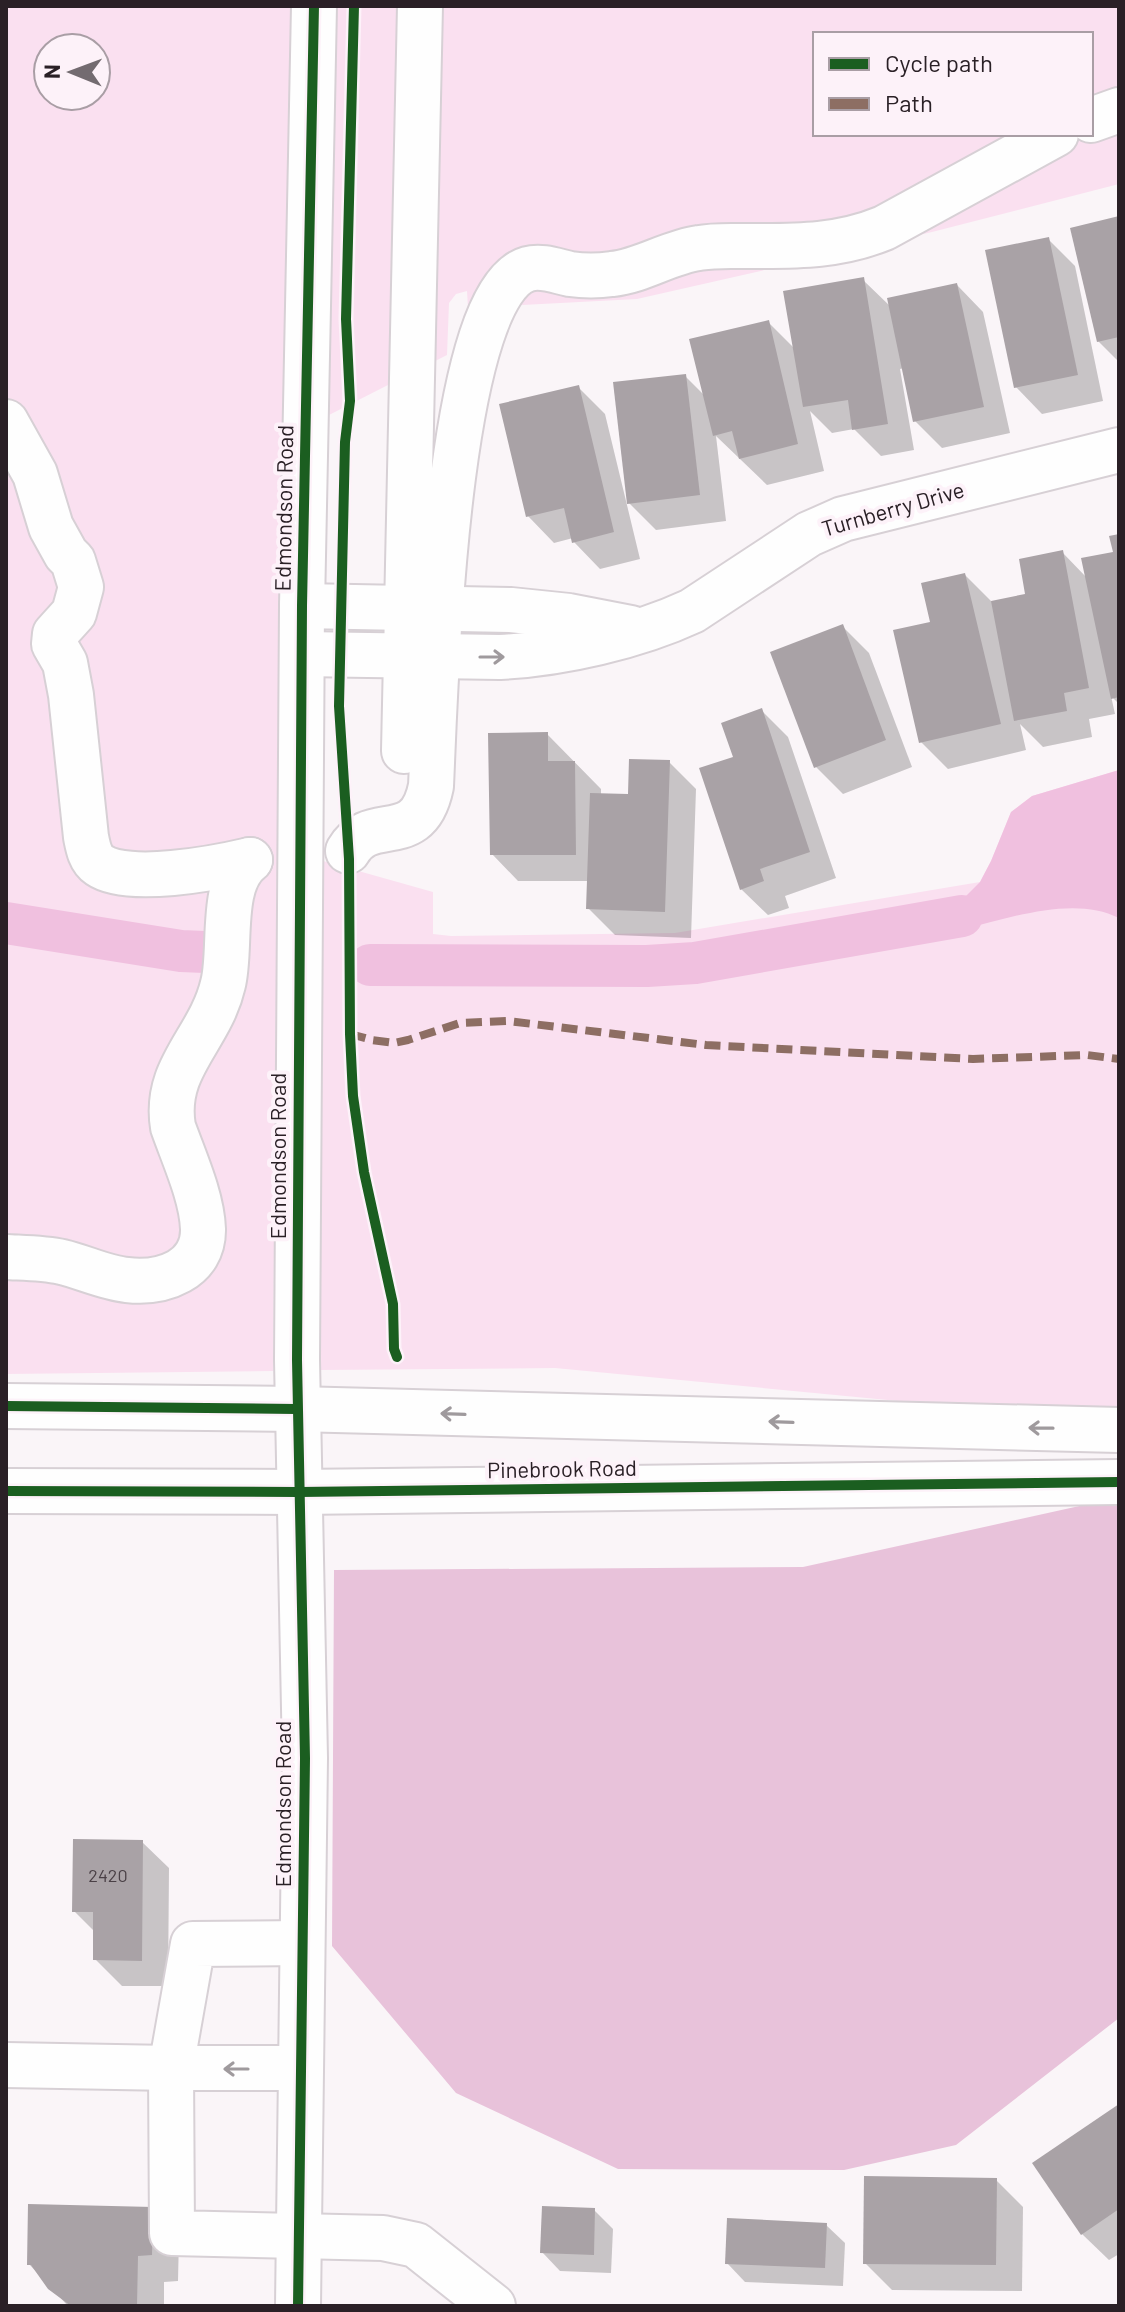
<svg xmlns="http://www.w3.org/2000/svg" width="1125" height="2312" font-family="Barlow,sans-serif">
	<rect width="100%" height="100%" fill="#faf5f8"/>
	<g fill="#fae0f0" fill-rule="evenodd">
		<path d="M6,6H291L279,605L273,1371L6,1374ZM48,48H96V96H48Z"/>
		<path d="M337,6H1119V184L932,232L637,299L468,308L467,291L456,294L449,303L447,355L329,415ZM815,34H1091V134H815Z"/>
		<path d="M1119,770V1409L914,1405L898,1401L555,1368L319,1370L323,861L433,892V934L451,936L675,933L980,882L991,861L1011,812L1032,796Z"/>
	</g>
	<path fill="#e8c2da" d="M1093,1503H1119V2018L956,2145L844,2170L618,2169L456,2093L332,1946L334,1570L803,1567Z"/>
	<path fill="#f0c0df" d="M1119,770V918C1074,895 1010,918 964,929L960,902L980,882L991,861L1011,812L1032,796Z"/>
	<g fill="#0003">
		<path d="M1119,218V362L1098,341Z"/>
		<path d="M1048,239L1075,266L1103,401L1042,414L1016,387Z"/>
		<path d="M863,280L891,307L957,285L983,312L1010,433L942,448L915,421L904,368L900,369L914,450L881,456L854,429L832,433L810,411L824,471L767,485L716,436L726,521L656,530L628,502L685,376L705,396L768,322L795,349Z"/>
		<path d="M578,387L605,414L640,559L600,569L574,542L573,538L554,543L528,516Z"/>
		<path d="M1119,536V704L1111,696L1115,714L1089,719L1092,737L1043,747L1020,724L1026,750L948,769L921,742L932,623L965,575L992,602L1028,596L1062,552L1087,578L1115,553Z"/>
		<path d="M842,626L869,653L912,767L843,794L816,767L773,653Z"/>
		<path d="M761,710L788,737L836,878L785,896L789,908L768,915L741,889L735,758Z"/>
		<path d="M547,734L601,789V796H630L669,762L696,789L691,938L615,935L588,908L589,881H518L492,854Z"/>
		<path d="M142,1842L169,1868L168,1986H122L95,1959V1932L74,1911Z"/>
		<path d="M1119,2107V2254L1109,2260L1082,2234Z"/>
		<path d="M996,2180L1023,2207L1022,2291L892,2290L865,2263Z"/>
		<path d="M594,2210L613,2229L611,2273L560,2271L542,2252Z"/>
		<path d="M826,2225L845,2243L843,2286L745,2282L727,2263Z"/>
		<path d="M179,2236L178,2281L164,2282V2306H68L29,2264Z"/>
	</g>
	<g fill="none" stroke-linecap="round" stroke-linejoin="round">
		<g stroke="#f0c0df" stroke-width="42">
			<path d="M6,923L181,951L205,952"/>
			<path d="M370,965L647,966L695,963L962,916"/>
		</g>
	</g>
	<g fill="#a9a2a6">
		<path d="M1119,216V337L1097,342L1070,228Z"/>
		<path d="M1049,237L1078,375L1014,388L985,250Z"/>
		<path d="M864,277L888,424L852,430L848,400L803,407L783,291Z"/>
		<path d="M957,283L984,407L913,422L887,298Z"/>
		<path d="M769,320L798,444L739,459L732,431L713,436L689,339Z"/>
		<path d="M686,374L700,495L627,504L613,382Z"/>
		<path d="M579,385L614,532L572,543L564,508L526,517L499,404Z"/>
		<path d="M1119,534V697L1111,699L1081,558L1113,552L1109,536Z"/>
		<path d="M1063,550L1089,688L1064,693L1067,711L1014,721L991,601L1025,594L1019,559Z"/>
		<path d="M965,573L1001,724L919,743L893,630L930,622L921,583Z"/>
		<path d="M843,624L886,740L814,768L770,652Z"/>
		<path d="M762,708L810,852L760,869L764,881L740,890L699,768L733,757L721,723Z"/>
		<path d="M548,732V761H575L576,855H490L488,733Z"/>
		<path d="M629,759L670,760L665,912L586,909L590,793L628,794Z"/>
		<path d="M73,1839L143,1840L142,1961L93,1960V1912H72Z"/>
		<path d="M1119,2104V2209L1081,2235L1032,2163Z"/>
		<path d="M864,2176L997,2178L996,2265L863,2264Z"/>
		<path d="M28,2204L153,2207L152,2255L138,2256L137,2306H71L48,2289L31,2265H27Z"/>
		<path d="M542,2206L595,2208L594,2255L540,2253Z"/>
		<path d="M727,2218L827,2223L825,2268L725,2264Z"/>
	</g>
	<g fill="none" stroke-linecap="round" stroke-linejoin="round">
		<defs>
			<g id="minor">
				<path d="M1091,120L1119,110"/>
				<path d="M6,422L35,474L51,527L66,554L73,561L81,587L74,613L55,634L54,644L65,663L71,695L86,837C88,847 90,859 99,865C128,885 216,868 250,860"/>
				<path d="M302,606L511,610L569,616L631,628"/>
				<path d="M302,654L500,657C561,654 636,637 692,611L809,534L843,519L1119,450"/>
				<path d="M404,751L420,6"/>
				<path d="M348,851C371,811 418,851 431,786C435,705 444,292 528,269C542,265 556,271 570,274C584,276 598,276 612,274C642,271 669,252 699,248C715,245 731,246 747,246C795,246 838,247 884,228L1056,134"/>
				<path d="M6,1257C24,1258 44,1258 62,1262C83,1267 106,1278 127,1280C163,1284 204,1270 203,1229C202,1197 184,1158 173,1127C163,1067 210,1040 223,984C232,949 219,884 250,860"/>
				<path d="M6,1406L296,1409L1119,1430"/>
				<path d="M6,1491L299,1492L1119,1482"/>
				<path d="M302,1943L193,1944L171,2068L172,2233L383,2238L416,2245L493,2306"/>
				<path d="M6,2065L171,2068H301"/>
				<path d="M298,2306L305,1758L297,1360L302,606L314,6"/>
			</g>
		</defs>
		<use href="#minor" stroke="#d7d0d5" stroke-width="48"/>
		<use href="#minor" stroke="#fefefe" stroke-width="44"/>
		<path stroke="#8d6e63" stroke-width="8" stroke-dasharray="16 8" stroke-linecap="butt" d="M350,1034L372,1040L394,1043L408,1040L460,1023L508,1021L706,1045L973,1059L1087,1055L1119,1059"/>
		<defs>
			<g id="cycleway">
				<path d="M354,6L346,319L350,401L345,442L339,706L349,859L350,1034L353,1096L364,1172L393,1304L394,1349L397,1357"/>
				<path d="M6,1406L296,1409"/>
				<path d="M6,1491L299,1492L1119,1482"/>
				<path d="M298,2306L305,1758L297,1360L302,606L314,6"/>
			</g>
		</defs>
		<use href="#cycleway" stroke="#fdf2f9" stroke-width="15"/>
		<use href="#cycleway" stroke="#1b5e20" stroke-width="10"/>
	</g>
	<defs><path id="oneway-shaft" d="M-6 0H5M1.5-3L5.5 0L1.5 3" fill="none" stroke-width="1.6" stroke-linecap="round" stroke-linejoin="round" transform="scale(2)"/></defs>
	<g stroke="#9f9a9d">
		<use href="#oneway-shaft" transform="translate(492 657)"/>
		<use href="#oneway-shaft" transform="translate(453 1414) rotate(-178)"/>
		<use href="#oneway-shaft" transform="translate(781 1422) rotate(-178)"/>
		<use href="#oneway-shaft" transform="translate(1041 1428) rotate(-179)"/>
		<use href="#oneway-shaft" transform="translate(236 2069) rotate(-180)"/>
	</g>
	<g text-anchor="middle" stroke-width="8" stroke-linejoin="round" paint-order="stroke">
		<g font-size="18" fill="#4a4046">
			<text x="108" y="1882">2420</text>
		</g>
		<g font-size="22" fill="#2a2026" stroke="#fdf2f9">
			<text transform="translate(284 508) rotate(-89)" y="8">Edmondson Road</text>
			<text transform="translate(893 509) rotate(-16)" y="8">Turnberry Drive</text>
			<text transform="translate(278 1156) rotate(-90)" y="8">Edmondson Road</text>
			<text transform="translate(562 1469) rotate(-1)" y="8">Pinebrook Road</text>
			<text transform="translate(283 1804) rotate(-90)" y="8">Edmondson Road</text>
		</g>
	</g>
	<rect width="1125" height="2312" fill="none" stroke="#2a2026" stroke-width="16"/>
	<rect x="813" y="32" width="280" height="104" fill="#fdf2f9" stroke="#a99ea5" stroke-width="2"/>
	<rect x="829" y="58" width="40" height="12" fill="#1b5e20" stroke="#a99ea5" stroke-width="2"/>
	<text x="885" y="72" font-size="24" fill="#2a2026">Cycle path</text>
	<rect x="829" y="98" width="40" height="12" fill="#8d6e63" stroke="#a99ea5" stroke-width="2"/>
	<text x="885" y="112" font-size="24" fill="#2a2026">Path</text>
	<g transform="translate(72 72) rotate(271)"><circle r="38" fill="#fdf2f9" stroke="#a99ea5" stroke-width="2"/>
	<path d="M0-6L14 30L0 20L-14 30Z" fill="#736b70"/>
	<text y="-12" font-size="22" font-weight="bold" text-anchor="middle" fill="#2a2026">N</text>
	</g>
</svg>
